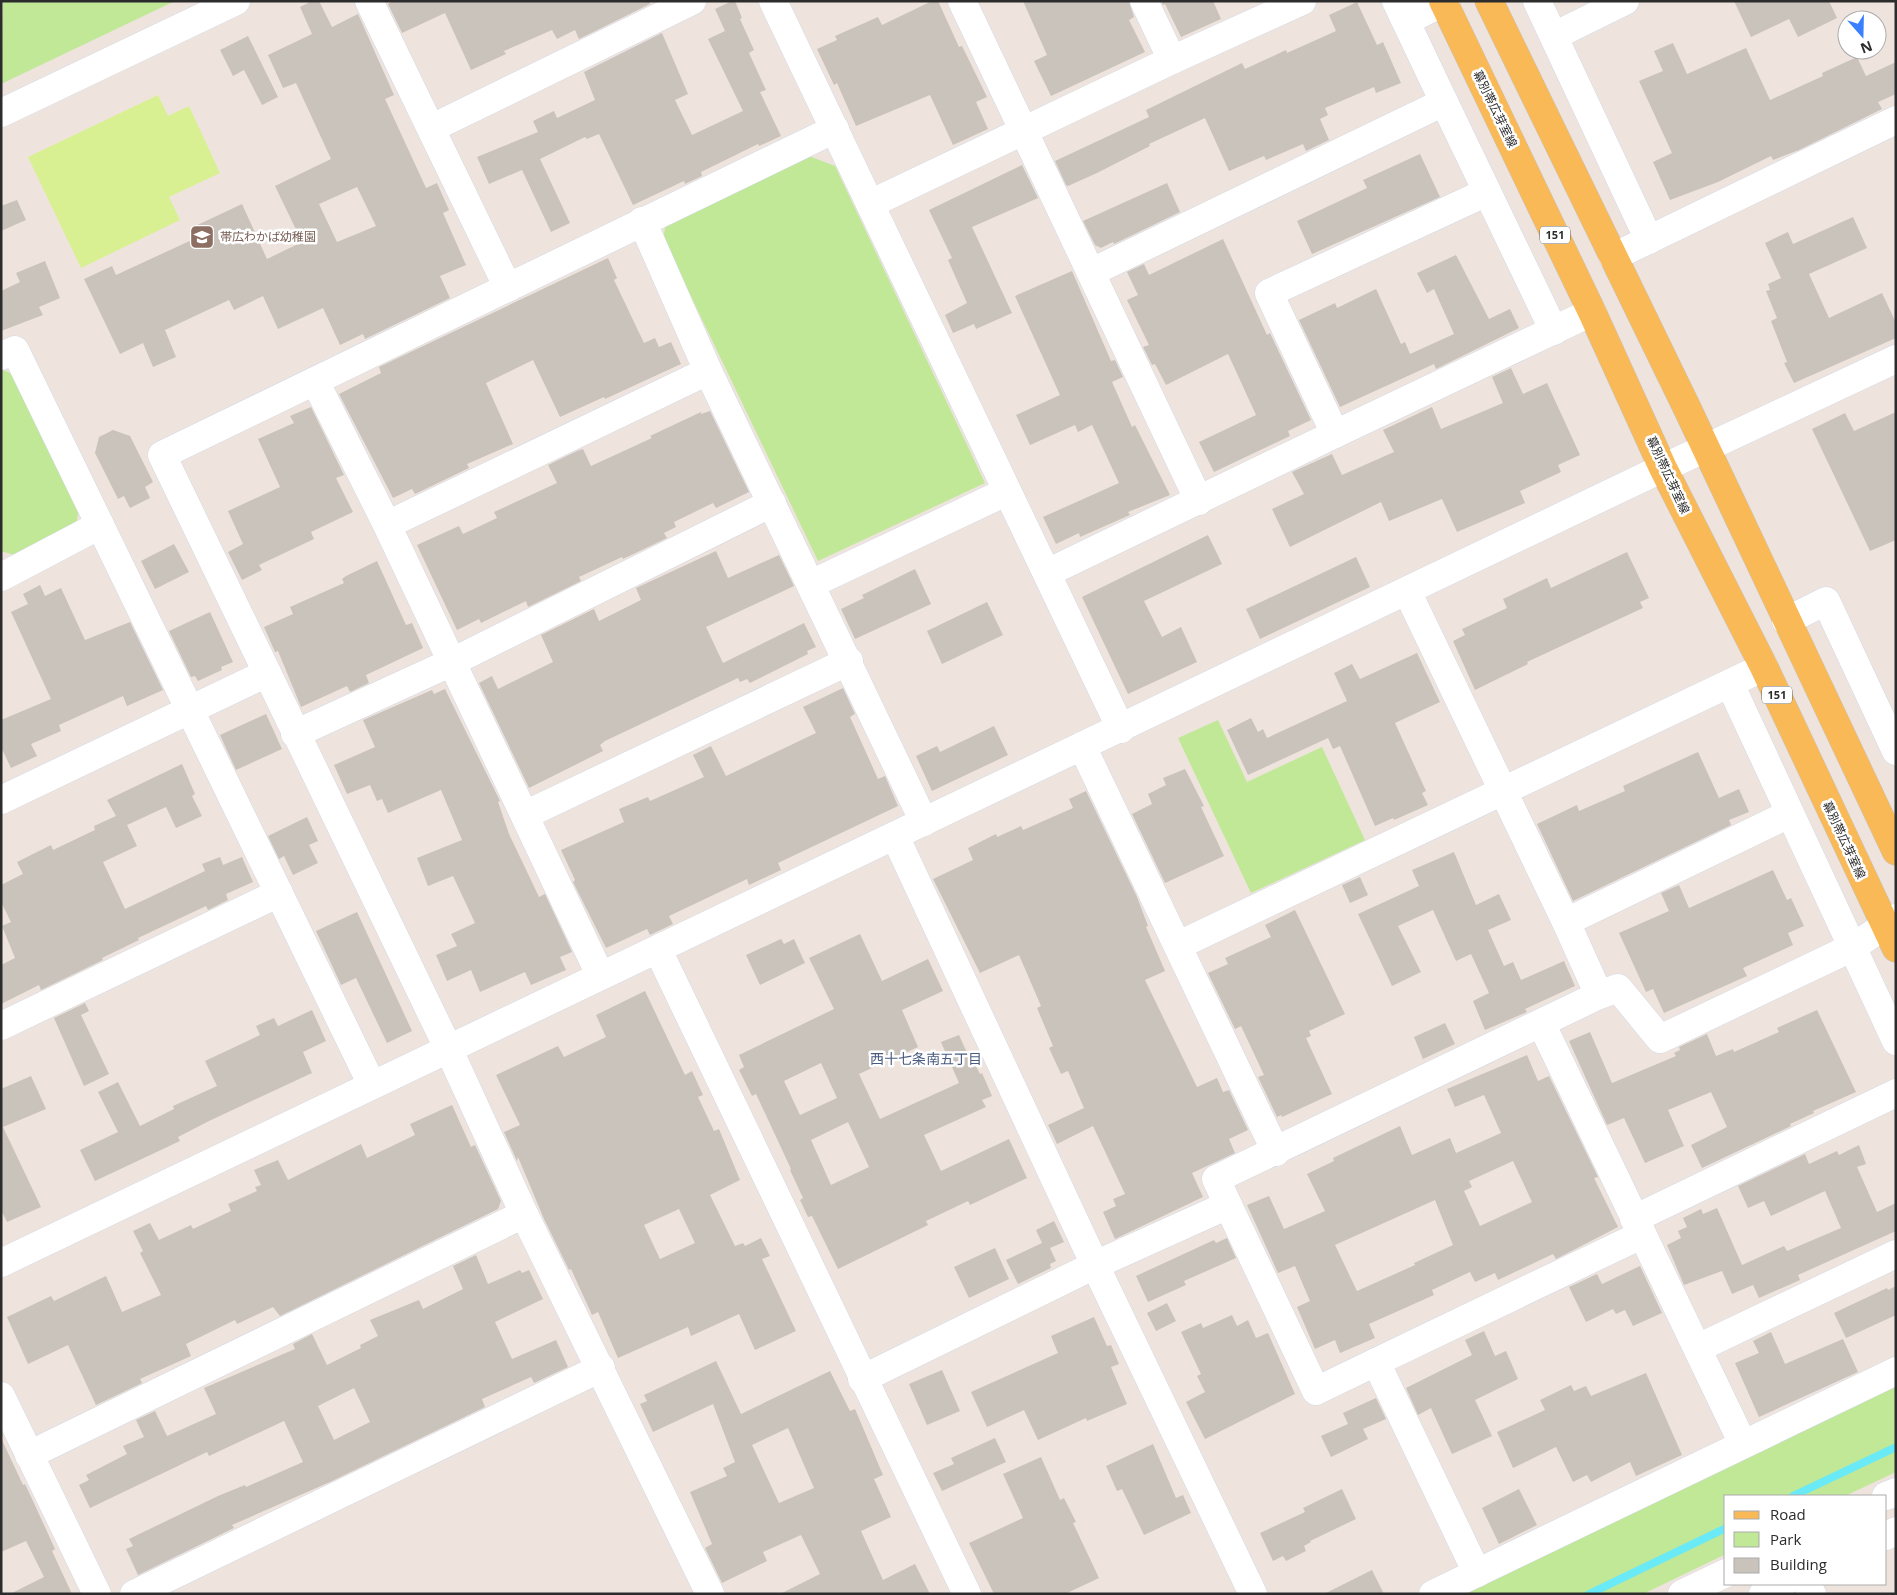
<svg xmlns="http://www.w3.org/2000/svg" width="1897" height="1595" font-family="'Open Sans','Noto Sans JP',sans-serif">
	<rect width="100%" height="100%" fill="#eee4dd"/>
	<g fill="#c0e897">
		<path d="M3,1H175L1,84Z"/>
		<path d="M809,156L835,166L985,483L818,561L663,238L666,224Z"/>
		<path d="M1,369L17,376L79,507L76,526L14,555L1,551Z"/>
		<path d="M1218,720L1247,782L1322,747L1365,840L1251,893L1178,738Z"/>
		<path d="M1896,1384V1472L1845,1496H1726V1554L1643,1594H1464Z"/>
	</g>
	<path fill="#d8f092" d="M158,95L168,116L189,106L220,173L169,197L180,220L81,268L28,157Z"/>
	<g fill="none" stroke-linecap="round" stroke-linejoin="round">
		<g stroke="#6ae9f7" stroke-width="8">
			<path d="M1793,1496L1896,1447"/>
			<path d="M1589,1594L1726,1528"/>
		</g>
	</g>
	<g fill="#c9c3bc" fill-rule="evenodd">
		<path d="M312,1H319L332,27L358,14L394,95L385,99L426,188L437,183L449,210L443,213L466,265L440,276L450,298L365,339L363,334L340,345L323,308L278,329L263,296L234,310L229,300L165,330L176,357L153,367L143,343L120,354L84,279L112,266L116,275L196,238L191,228L242,204L267,259L302,242L275,186L331,159L296,83L283,88L268,55L312,34L300,7ZM357,187L376,226L337,242L319,204Z"/>
		<path d="M393,1H649L650,4L579,39L575,30L557,39L552,30L504,51L506,54L471,70L445,13L402,33L388,4Z"/>
		<path d="M732,1H735L742,18L740,19L754,50L749,53L766,90L760,92L781,136L759,146L758,144L701,172L702,176L685,184L684,181L633,205L599,134L587,139L585,137L540,159L570,223L551,232L522,170L489,184L477,157L538,132L533,121L554,111L557,118L595,100L584,72L662,33L688,94L675,100L692,135L743,111L708,39L725,31L715,9Z"/>
		<path d="M932,1H938L959,47L962,46L987,97L976,102L988,129L953,145L930,95L856,126L837,83L834,85L817,49L837,40L835,36L878,17L882,25Z"/>
		<path d="M1023,1H1129L1134,17L1129,20L1145,52L1051,96L1034,61L1047,55Z"/>
		<path d="M1161,1H1213L1221,19L1181,37L1165,4L1163,5Z"/>
		<path d="M1734,1H1829L1837,18L1798,37L1789,19L1751,37Z"/>
		<path d="M1357,2L1377,45L1383,42L1401,83L1376,93L1374,87L1325,108L1328,115L1320,119L1329,140L1306,151L1303,144L1266,160L1264,156L1229,171L1205,118L1149,144L1150,146L1097,173L1068,186L1066,185L1055,161L1149,117L1146,110L1242,63L1245,69L1286,50L1287,53L1336,31L1329,15Z"/>
		<path d="M248,36L278,97L262,105L244,70L233,76L220,50Z"/>
		<path d="M1673,43L1687,74L1746,48L1770,100L1823,76L1822,73L1857,57L1866,76L1896,62V94L1878,102L1882,109L1799,150L1773,160L1771,156L1718,182L1670,200L1653,162L1672,153L1639,81L1663,71L1654,51Z"/>
		<path d="M1420,154L1440,197L1312,254L1297,221L1367,188L1363,180Z"/>
		<path d="M1022,165L1038,198L972,227L1012,313L976,329L974,324L953,333L945,315L967,303L948,260L952,258L929,210Z"/>
		<path d="M1167,183L1180,212L1114,244L1113,242L1101,248L1095,245L1083,221Z"/>
		<path d="M17,200L26,220L1,231V206Z"/>
		<path d="M1853,217L1867,248L1809,274L1829,318L1882,293L1896,323V338L1794,383L1784,363L1787,362L1771,321L1777,318L1766,291L1770,290L1768,284L1781,278L1765,243L1788,232L1793,244Z"/>
		<path d="M1223,239L1267,335L1270,333L1311,420L1288,431L1290,436L1214,472L1199,442L1256,415L1228,354L1166,385L1155,364L1152,365L1143,347L1149,345L1127,300L1138,295L1127,272L1144,264L1149,275Z"/>
		<path d="M1456,255L1489,319L1510,309L1519,328L1436,369L1434,364L1340,407L1299,320L1335,303L1337,308L1376,289L1401,344L1405,342L1410,354L1454,334L1434,289L1427,293L1417,273Z"/>
		<path d="M608,258L617,278L614,280L644,343L655,338L659,347L671,342L681,364L605,399L604,397L560,417L533,360L486,383L513,444L467,464L469,468L415,494L412,489L393,498L339,394L381,373L379,367Z"/>
		<path d="M45,261L60,298L39,307L43,315L1,331V291L20,282L16,273Z"/>
		<path d="M1072,271L1111,361L1115,360L1123,377L1112,382L1132,427L1135,425L1170,495L1128,512L1130,515L1080,537L1079,533L1056,544L1043,517L1119,483L1092,425L1078,432L1075,425L1030,445L1016,415L1060,395L1015,296Z"/>
		<path d="M1511,368L1523,394L1547,383L1580,455L1558,465L1561,472L1520,491L1525,503L1457,532L1442,499L1389,521L1381,502L1290,547L1272,509L1304,494L1292,472L1332,454L1342,475L1394,452L1383,430L1432,407L1441,429L1503,403L1492,377Z"/>
		<path d="M311,407L344,475L336,478L353,512L311,532L314,539L259,565L262,570L242,580L228,552L243,544L228,511L280,487L258,439L294,423L290,416Z"/>
		<path d="M710,411L749,492L716,508L713,503L674,522L676,527L664,533L667,538L623,559L622,557L579,577L581,581L528,607L526,601L481,623L479,619L457,630L417,545L459,526L463,534L497,518L494,512L557,483L548,465L577,451L583,449L591,466L652,438L650,436L701,412V414Z"/>
		<path d="M1896,412V540L1870,551L1812,429L1845,413L1854,431Z"/>
		<path d="M113,430L130,436L153,482L145,487L150,498L130,508L124,496L118,499L95,453L99,437Z"/>
		<path d="M1208,535L1222,564L1144,601L1162,637L1181,627L1197,662L1128,694L1082,597Z"/>
		<path d="M174,544L189,572L155,589L141,561Z"/>
		<path d="M716,551L728,578L779,555L794,586L706,627L723,663L804,623L816,647L807,651L808,654L750,683L747,679L740,682L738,678L605,741L600,745L603,751L529,788L479,683L492,676L498,689L553,662L541,635L594,609L599,621L641,600L636,588Z"/>
		<path d="M1627,552L1649,598L1640,602L1643,608L1527,662L1528,664L1475,690L1453,641L1465,635L1462,629L1507,608L1503,599L1547,578L1551,588Z"/>
		<path d="M1356,557L1370,587L1260,639L1246,609Z"/>
		<path d="M377,561L406,625L412,623L423,648L366,675L369,683L350,692L347,686L301,707L278,651L275,652L264,627L293,614L290,607L344,583L342,579L346,576Z"/>
		<path d="M915,569L931,604L855,639L841,609L864,598L862,595Z"/>
		<path d="M40,585L45,596L61,588L85,640L130,622L163,690L127,706L123,696L59,725L61,731L31,744L37,756L11,768L1,747V720L51,699L11,612L28,604L23,594Z"/>
		<path d="M987,602L1003,635L942,664L927,631Z"/>
		<path d="M210,612L233,662L221,667L222,670L198,681L195,676L191,677L169,631Z"/>
		<path d="M1417,653L1440,702L1395,723L1426,791L1422,793L1428,805L1394,820L1393,818L1375,826L1340,746L1333,749L1328,738L1248,775L1227,730L1251,718L1258,732L1263,729L1267,738L1347,701L1334,673L1352,664L1360,679Z"/>
		<path d="M843,688L855,714L850,717L878,779L885,776L898,806L778,863L781,870L749,885L747,879L669,916L673,924L650,935L647,929L606,948L573,882L575,880L561,850L624,822L619,809L648,797L650,801L704,777L693,755L711,746L726,776L816,733L803,707Z"/>
		<path d="M445,689L500,801L498,802L509,834L539,897L545,894L572,952L560,957L566,970L531,985L525,972L480,992L471,970L447,981L436,955L457,946L451,934L475,923L453,876L428,886L417,858L462,840L441,790L388,813L382,799L377,801L370,785L347,794L334,765L375,747L363,720L432,690L434,694Z"/>
		<path d="M266,714L282,749L236,770L220,735Z"/>
		<path d="M994,726L1008,755L932,791L916,756L937,746L940,752Z"/>
		<path d="M1698,752L1719,798L1739,789L1749,812L1729,820L1731,825L1573,901L1537,824L1577,805L1579,811L1625,791L1623,786Z"/>
		<path d="M182,764L195,794L192,796L202,816L176,828L166,807L127,825L137,846L103,862L125,909L205,871L202,864L220,857L223,865L242,857L253,882L226,894L228,900L208,910L206,906L138,938L139,940L102,958L103,960L41,990L39,985L1,1004V965L15,958L2,926L11,922L1,902V885L23,874L17,862L51,845L53,850L95,830L94,826L116,816L107,800Z"/>
		<path d="M1185,769L1204,806L1201,807L1224,856L1165,883L1132,814L1152,804L1148,794L1166,785L1163,778Z"/>
		<path d="M1086,791L1137,897L1148,926L1146,927L1165,971L1145,980L1197,1087L1217,1078L1223,1092L1229,1090L1248,1130L1229,1139L1235,1153L1192,1173L1203,1197L1115,1239L1103,1212L1116,1206L1113,1199L1125,1194L1093,1126L1057,1144L1048,1125L1084,1108L1068,1071L1061,1074L1049,1048L1053,1046L1037,1008L1041,1006L1019,955L980,973L933,879L973,860L968,848L996,834L997,837L1021,826L1023,830L1073,808L1069,799Z"/>
		<path d="M307,817L318,841L309,845L318,863L293,875L284,856L279,859L268,836Z"/>
		<path d="M1454,852L1476,905L1499,894L1511,920L1488,930L1504,966L1513,962L1521,980L1564,961L1575,986L1525,1009L1527,1012L1485,1030L1473,1001L1489,993L1471,954L1456,961L1433,910L1398,926L1421,972L1392,986L1358,914L1419,886L1412,870Z"/>
		<path d="M1773,870L1787,900L1791,898L1804,926L1788,933L1793,945L1743,968L1747,976L1664,1013L1653,989L1646,992L1619,933L1669,911L1661,893L1679,885L1689,908Z"/>
		<path d="M1360,877L1368,895L1350,903L1342,885Z"/>
		<path d="M1295,910L1345,1014L1309,1031L1311,1036L1306,1038L1332,1094L1282,1117L1281,1115L1277,1117L1258,1077L1264,1075L1241,1026L1235,1029L1208,973L1228,964L1225,958L1271,937L1265,925Z"/>
		<path d="M357,912L412,1031L387,1043L356,978L341,985L316,931Z"/>
		<path d="M860,934L882,981L928,959L943,991L902,1010L918,1047L859,1074L880,1119L959,1083L941,1042L959,1035L968,1055L970,1054L980,1074L982,1073L992,1096L982,1100L986,1107L924,1135L941,1171L1009,1139L1027,1178L970,1205L968,1201L926,1221L928,1225L838,1269L812,1216L808,1217L800,1200L803,1198L790,1170L791,1169L756,1094L752,1096L739,1070L744,1067L739,1055L834,1009L809,958ZM821,1063L837,1098L800,1115L784,1081ZM848,1122L869,1167L831,1185L811,1140Z"/>
		<path d="M781,939L784,944L794,939L805,963L760,985L746,955Z"/>
		<path d="M645,991L685,1075L692,1071L703,1095L698,1097L714,1131L719,1129L740,1180L710,1195L735,1246L743,1243L745,1246L761,1238L770,1256L762,1259L796,1331L755,1350L739,1314L691,1336L688,1327L618,1358L598,1312L592,1315L571,1269L569,1270L544,1219L518,1157L517,1161L504,1132L520,1125L496,1075L558,1046L564,1057L606,1037L596,1015ZM679,1209L695,1243L660,1259L644,1225Z"/>
		<path d="M85,1003L89,1011L81,1015L109,1074L84,1086L54,1018Z"/>
		<path d="M312,1010L326,1041L303,1052L312,1073L209,1121L178,1137L180,1141L95,1181L80,1150L118,1132L98,1092L118,1082L140,1126L174,1109L173,1106L217,1086L205,1061L260,1035L256,1026L274,1018L278,1026Z"/>
		<path d="M1817,1010L1856,1092L1813,1111L1814,1113L1790,1124L1791,1126L1702,1168L1691,1145L1727,1127L1711,1092L1668,1110L1684,1146L1645,1163L1624,1118L1607,1125L1569,1041L1590,1032L1612,1083L1676,1056L1674,1053L1680,1050L1679,1047L1707,1034L1716,1056L1733,1049L1734,1052L1779,1032L1777,1028Z"/>
		<path d="M1445,1023L1455,1044L1423,1059L1414,1037Z"/>
		<path d="M1527,1055L1538,1081L1549,1076L1598,1177L1594,1178L1618,1227L1556,1259L1553,1254L1498,1280L1495,1273L1475,1282L1470,1272L1432,1290L1434,1295L1369,1324L1375,1338L1340,1353L1335,1340L1315,1349L1297,1307L1310,1301L1295,1266L1278,1273L1247,1205L1269,1196L1284,1229L1325,1211L1307,1174L1334,1161L1333,1158L1400,1126L1412,1155L1450,1138L1456,1153L1501,1133L1484,1095L1455,1107L1447,1089ZM1513,1161L1532,1202L1480,1226L1464,1191L1472,1187L1469,1181ZM1435,1200L1453,1245L1414,1263L1415,1265L1357,1291L1335,1245Z"/>
		<path d="M31,1076L46,1109L3,1127L41,1207L7,1222L1,1210V1089Z"/>
		<path d="M452,1105L471,1147L475,1145L501,1201L498,1209L280,1316L273,1307L237,1324L235,1320L186,1344L191,1356L140,1379L142,1383L96,1405L68,1345L28,1364L7,1317L51,1296L54,1301L106,1276L122,1312L161,1295L140,1253L143,1251L133,1231L150,1223L159,1240L191,1225L193,1229L231,1211L228,1204L257,1191L255,1187L261,1185L254,1170L278,1160L288,1180L361,1144L367,1158L415,1135L410,1124Z"/>
		<path d="M1859,1145L1866,1164L1857,1167L1877,1212L1896,1203V1231L1798,1275L1800,1280L1759,1298L1753,1285L1732,1294L1722,1271L1684,1285L1667,1245L1681,1238L1678,1231L1687,1227L1683,1218L1701,1209L1703,1214L1717,1208L1742,1265L1784,1246L1787,1251L1841,1228L1825,1191L1771,1216L1764,1201L1748,1208L1738,1186L1805,1154L1809,1164L1837,1151L1839,1155Z"/>
		<path d="M1054,1221L1064,1242L1050,1248L1056,1261L1050,1264L1051,1268L1018,1284L1006,1260L1042,1243L1036,1230Z"/>
		<path d="M1227,1238L1236,1258L1184,1281L1186,1285L1148,1302L1136,1276L1214,1240L1216,1243Z"/>
		<path d="M995,1248L1009,1279L969,1298L954,1267Z"/>
		<path d="M476,1255L488,1284L520,1270L522,1273L529,1270L543,1299L495,1322L512,1359L556,1340L568,1367L534,1383L531,1377L482,1399L485,1407L330,1482L232,1525L234,1528L138,1575L126,1549L133,1546L129,1539L218,1496L245,1485L246,1487L303,1462L284,1421L209,1456L207,1452L90,1508L79,1485L89,1480L86,1475L127,1454L123,1446L144,1437L136,1420L155,1411L167,1436L216,1414L204,1388L295,1349L293,1344L312,1334L327,1365L361,1348L360,1345L378,1336L370,1320L419,1300L423,1309L463,1289L453,1266ZM354,1388L370,1422L334,1440L318,1406Z"/>
		<path d="M1640,1266L1662,1313L1633,1326L1625,1310L1616,1314L1613,1309L1586,1322L1569,1287L1597,1274L1602,1284Z"/>
		<path d="M1896,1286V1315L1846,1338L1834,1313L1887,1288L1888,1290Z"/>
		<path d="M1167,1303L1176,1321L1156,1331L1147,1313Z"/>
		<path d="M1232,1315L1237,1326L1248,1320L1256,1338L1268,1333L1295,1394L1205,1439L1186,1402L1205,1392L1197,1376L1201,1374L1181,1332L1201,1323L1203,1328Z"/>
		<path d="M1094,1317L1107,1346L1111,1345L1119,1364L1111,1367L1127,1404L1087,1421L1086,1418L1038,1440L1024,1410L987,1427L971,1392L1058,1353L1051,1336Z"/>
		<path d="M1484,1331L1495,1356L1506,1351L1518,1379L1475,1400L1492,1436L1452,1454L1431,1408L1418,1415L1406,1388L1472,1355L1465,1340Z"/>
		<path d="M1771,1332L1785,1364L1843,1339L1858,1372L1759,1417L1735,1363L1759,1353L1753,1341Z"/>
		<path d="M716,1361L741,1414L830,1371L850,1411L855,1409L883,1475L874,1479L891,1517L861,1531L883,1580L915,1564L930,1594H780L820,1574L801,1535L763,1552L767,1561L722,1583L705,1548L712,1544L690,1492L727,1476L723,1468L735,1462L713,1404L653,1432L640,1404L647,1401L644,1395ZM788,1428L814,1488L779,1503L752,1445Z"/>
		<path d="M942,1370L960,1411L927,1425L909,1384Z"/>
		<path d="M1646,1373L1682,1455L1636,1476L1630,1462L1591,1482L1587,1475L1573,1482L1556,1447L1513,1468L1497,1432L1545,1410L1540,1400L1571,1385L1574,1391L1586,1386L1591,1396Z"/>
		<path d="M1376,1398L1386,1419L1363,1429L1368,1439L1331,1457L1321,1436L1348,1424L1343,1413Z"/>
		<path d="M1,1438L23,1485L25,1484L33,1501L55,1549L52,1551L72,1594H10L44,1577L26,1541L1,1552Z"/>
		<path d="M995,1438L1006,1462L942,1491L933,1473L954,1464L951,1458Z"/>
		<path d="M1153,1444L1176,1498L1183,1495L1191,1513L1144,1535L1122,1489L1117,1491L1106,1466Z"/>
		<path d="M1041,1457L1060,1500L1064,1498L1076,1522L1073,1523L1099,1578L1065,1594H994L969,1543L1023,1518L1003,1474Z"/>
		<path d="M1342,1489L1356,1519L1310,1541L1311,1542L1304,1546L1306,1551L1286,1561L1283,1556L1273,1561L1260,1533L1305,1512L1303,1508Z"/>
		<path d="M1519,1489L1537,1525L1499,1544L1482,1508Z"/>
		<path d="M1372,1570L1384,1594H1324Z"/>
	</g>
	<g fill="none" stroke-linecap="round" stroke-linejoin="round">
		<defs>
			<g id="minor">
				<path d="M369,1L508,288"/>
				<path d="M773,1L1121,729"/>
				<path d="M962,1L1199,501"/>
				<path d="M1144,1L1172,60"/>
				<path d="M1396,1L1444,102"/>
				<path d="M1537,1L1649,240"/>
				<path d="M1406,21L1446,1"/>
				<path d="M1554,36L1625,1"/>
				<path d="M1,113L236,1"/>
				<path d="M432,128L692,1"/>
				<path d="M870,204L1172,60L1302,1"/>
				<path d="M642,221L708,371L924,822"/>
				<path d="M1613,257L1896,120"/>
				<path d="M1092,272L1444,102L1554,331"/>
				<path d="M1,356L15,350L372,1085"/>
				<path d="M315,381L387,525L600,975"/>
				<path d="M1335,434L1269,293L1487,192"/>
				<path d="M387,525L708,371"/>
				<path d="M1047,573L1335,434L1592,312"/>
				<path d="M1,577L100,525"/>
				<path d="M811,584L1006,492"/>
				<path d="M1407,591L1566,922L1599,995"/>
				<path d="M1786,621L1826,601L1896,751"/>
				<path d="M1730,684L1896,1041"/>
				<path d="M295,734L452,662L772,503"/>
				<path d="M1082,746L1276,1152"/>
				<path d="M1,800L267,673"/>
				<path d="M525,815L849,661"/>
				<path d="M895,836L1095,1265L1253,1594"/>
				<path d="M1566,922L1789,814"/>
				<path d="M1179,945L1764,667"/>
				<path d="M658,950L967,1594"/>
				<path d="M1542,1025L1743,1444"/>
				<path d="M1,1026L279,893"/>
				<path d="M1228,1205L1316,1391L1376,1362"/>
				<path d="M1634,1219L1896,1093"/>
				<path d="M1,1263L1663,468L1896,359"/>
				<path d="M1698,1348L1896,1254"/>
				<path d="M862,1379L1095,1265L1228,1205L1216,1179L1599,995L1618,988L1660,1039L1853,947L1896,918"/>
				<path d="M1,1396L97,1594"/>
				<path d="M29,1455L524,1214"/>
				<path d="M1477,1573L1376,1362L1641,1235"/>
				<path d="M1807,1584L1812,1594"/>
				<path d="M134,1594L601,1368"/>
				<path d="M710,1594L524,1214L449,1050L162,455L835,129"/>
				<path d="M1433,1594L1896,1371"/>
			</g>
			<g id="tertiary">
				<path d="M1886,1496L1896,1492"/>
				<path d="M1886,1536L1896,1531"/>
				<path d="M1682,1594L1726,1573"/>
				<path d="M1763,1594L1783,1584"/>
			</g>
			<g id="primary">
				<path d="M1443,1L1592,312L1663,468L1764,667L1896,948"/>
				<path d="M1489,1L1687,408L1896,851"/>
			</g>
		</defs>
		<use href="#minor" stroke="#d2d9e5" stroke-width="29"/>
		<use href="#tertiary" stroke="#d2d9e5" stroke-width="29"/>
		<use href="#primary" stroke="#c4c4c4" stroke-width="29"/>
		<use href="#minor" stroke="#fff" stroke-width="28"/>
		<use href="#tertiary" stroke="#fff" stroke-width="28"/>
		<use href="#primary" stroke="#fab957" stroke-width="28"/>
	</g>
	<defs>
		<symbol id="school-square" viewBox="-11 -11 22 22"><rect x="-9" y="-9" width="18" height="18" rx="4" fill="#8d6e63" stroke="#fff"/><path d="M0-5L7-2L0 1L-7-2ZM-4 1L0 2.5L4 1V4Q0 6-4 4Z" fill="#fff"/></symbol>
	</defs>
	<g fill-rule="evenodd">
		<use href="#school-square" x="188" y="223" width="28" height="28"/>
	</g>
	<g text-anchor="middle" stroke-width="5" stroke-linejoin="round" paint-order="stroke">
		<g fill="#fff" stroke="#6b6b6b" stroke-width="1">
			<rect x="1540" y="226.5" width="30" height="17" rx="4"/>
			<rect x="1762" y="686.5" width="30" height="17" rx="4"/>
		</g>
		<g font-size="11" font-weight="bold" fill="#2c2c2c">
			<text x="1555" y="239">151</text>
			<text x="1777" y="699">151</text>
		</g>
		<g font-size="12" fill="#2c2c2c" stroke="#fff">
			<text transform="translate(1495 109) rotate(64)" y="4">幕別帯広芽室線</text>
			<text transform="translate(1668 475) rotate(65)" y="4">幕別帯広芽室線</text>
			<text transform="translate(1844 840) rotate(65)" y="4">幕別帯広芽室線</text>
		</g>
		<g font-size="12" fill="#785e54" stroke="#fff" text-anchor="start">
			<text x="220" y="241">帯広わかば幼稚園</text>
		</g>
		<g font-size="14" fill="#495c80" stroke="#fff">
			<text x="926" y="1064">西十七条南五丁目</text>
		</g>
	</g>
	<rect width="1897" height="1595" fill="none" stroke="#2c2c2c" stroke-width="5"/>
	<rect x="1724" y="1495" width="162" height="90" fill="#ffffff" stroke="#ababab"/>
	<rect x="1734" y="1511" width="25" height="8" fill="#fab957" stroke="#ababab"/>
	<text x="1770" y="1520" font-size="15" fill="#2c2c2c">Road</text>
	<rect x="1734" y="1532" width="25" height="15" fill="#c0e897" stroke="#ababab"/>
	<text x="1770" y="1545" font-size="15" fill="#2c2c2c">Park</text>
	<rect x="1734" y="1558" width="25" height="15" fill="#c9c3bc" stroke="#ababab"/>
	<text x="1770" y="1570" font-size="15" fill="#2c2c2c">Building</text>
	<g transform="translate(1862 35) rotate(160)"><circle r="24" fill="#ffffff" stroke="#ababab"/>
	<path d="M0-4L9 19L0 12L-9 19Z" fill="#3a7fff"/>
	<text y="-8" font-size="14" font-weight="bold" text-anchor="middle" fill="#2c2c2c">N</text>
	</g>
</svg>
